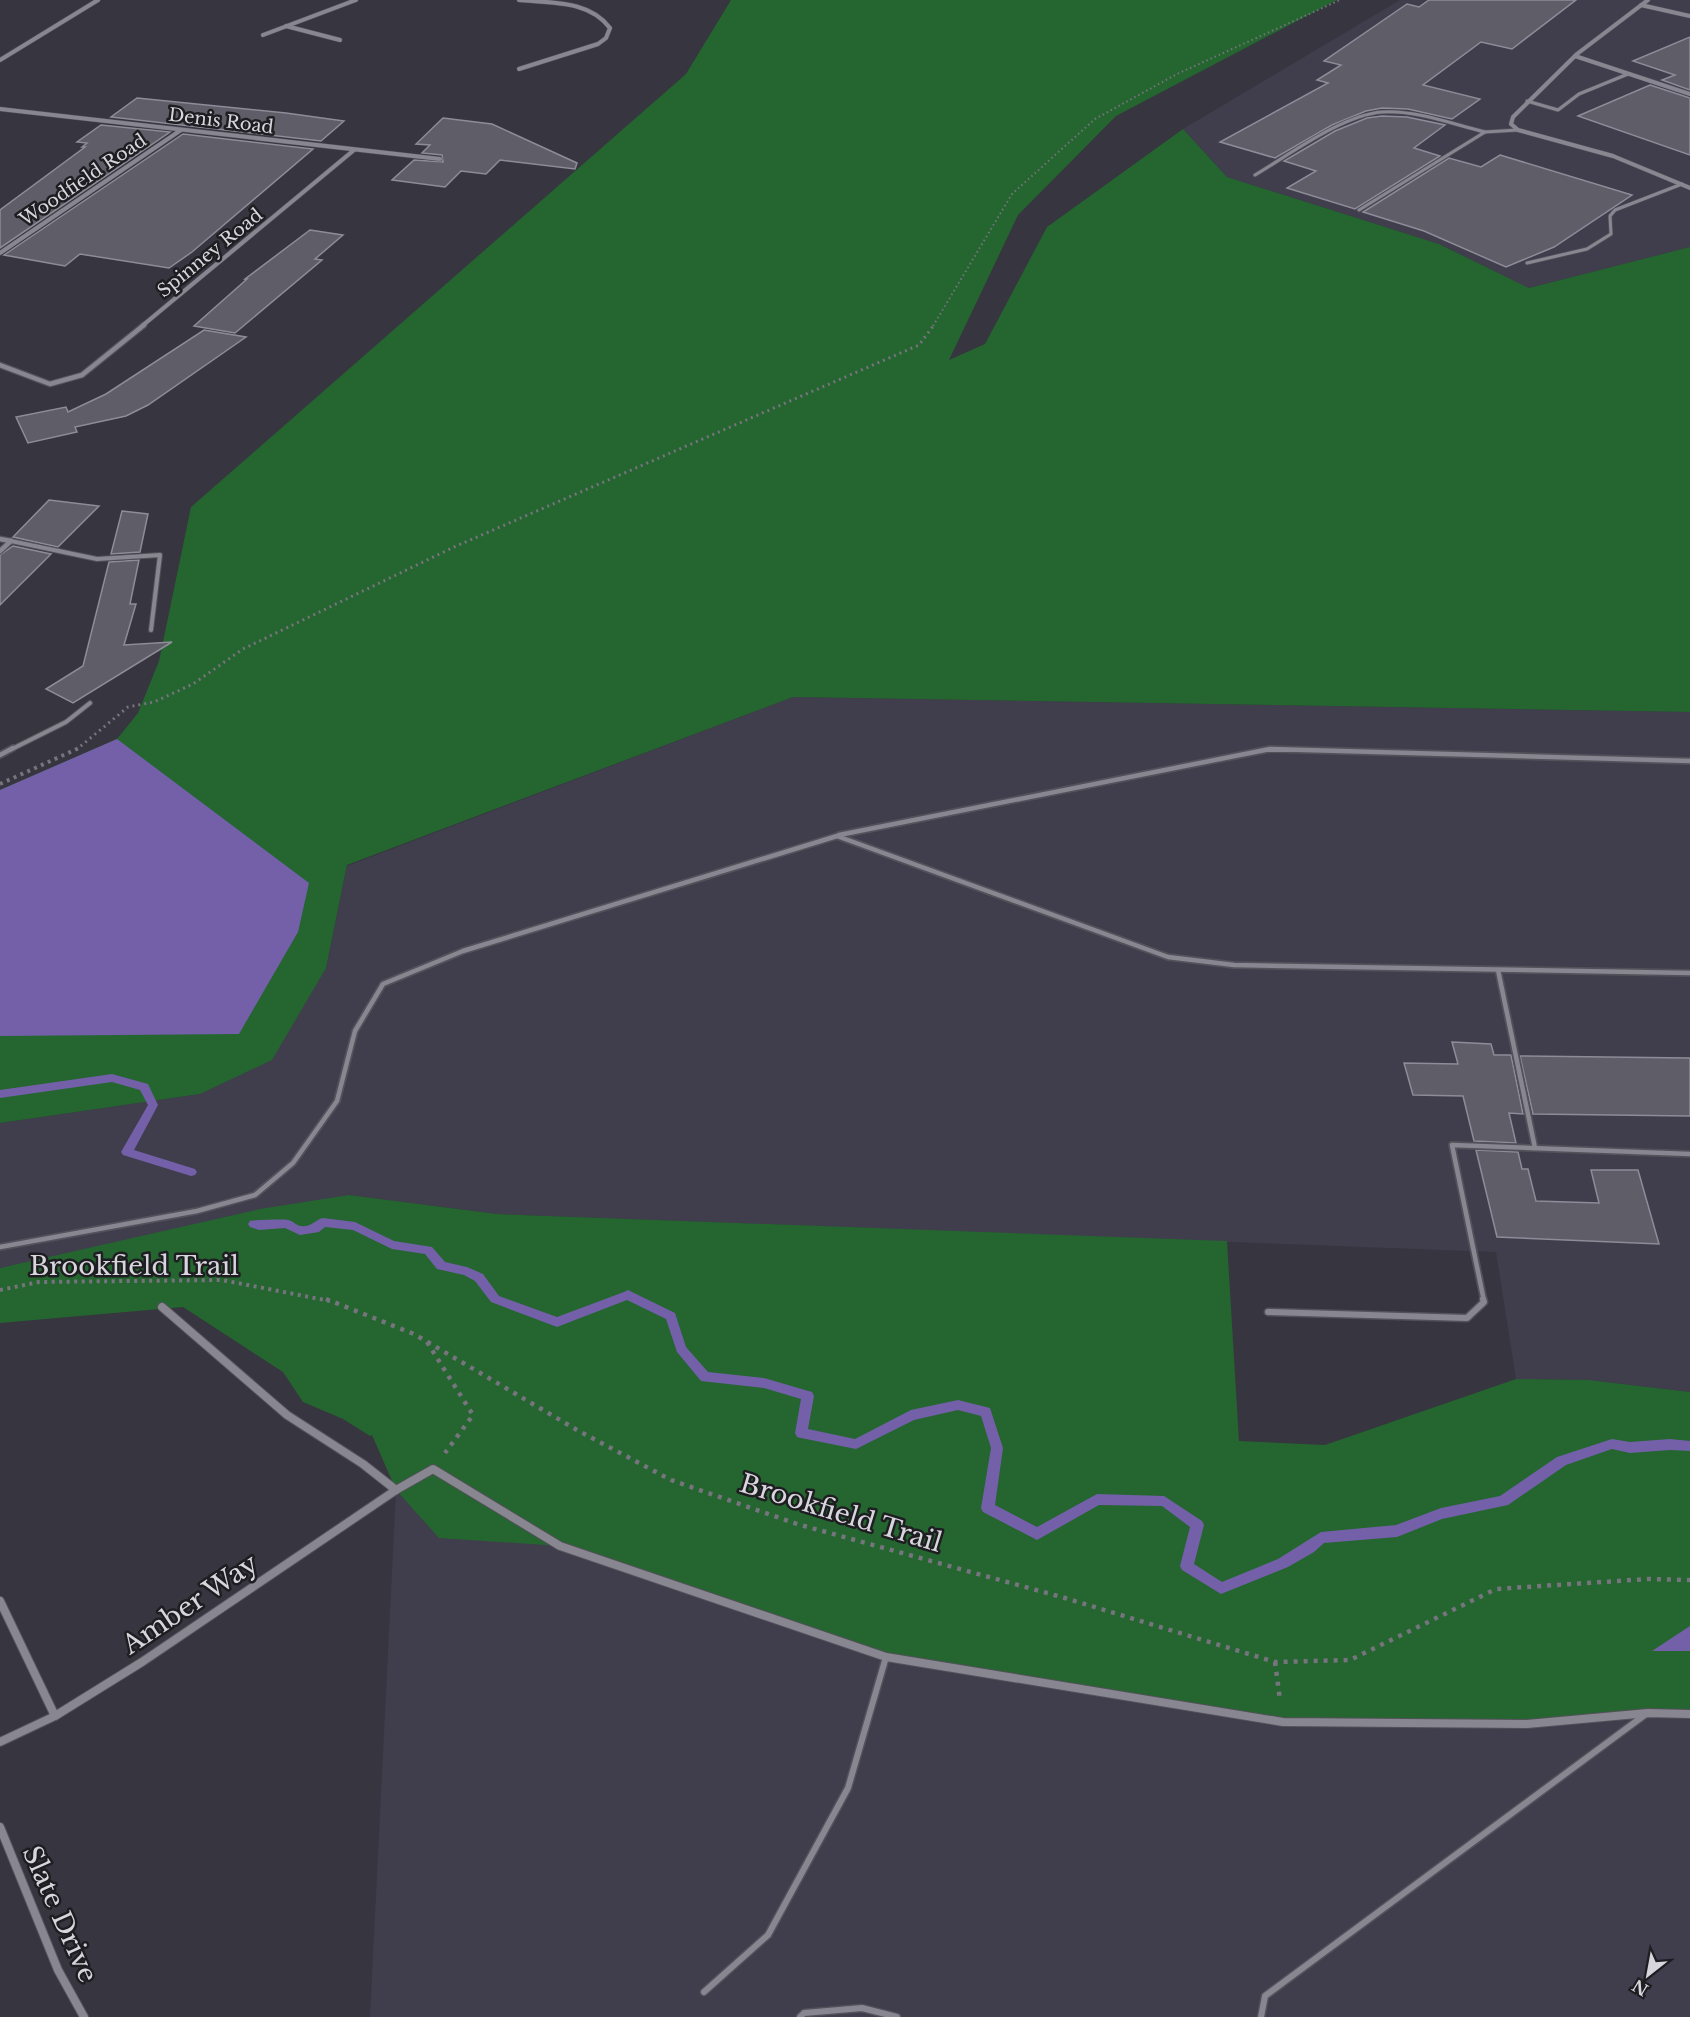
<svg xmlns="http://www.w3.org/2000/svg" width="1690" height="2017" font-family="'Libre Baskerville',serif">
	<rect width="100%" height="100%" fill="#37353f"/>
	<g fill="#403d4d">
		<path d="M1400,0H1690V247L1529,288L1439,244L1227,177L1183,129Z"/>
		<path d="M793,697L1690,712V1392L1589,1380L1516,1379L1496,1252L497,1214L349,1195L0,1268V1123L200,1094L326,968L347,866Z"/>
		<path d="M396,1490L1690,1714V2017H370Z"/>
	</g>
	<g fill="#246530">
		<path d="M731,0H1337L1116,116L1018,215L949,360L985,344L1047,227L1183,129L1227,177L1439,244L1529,288L1690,247V712L793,697L347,865L326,968L272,1060L200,1094L0,1123V790L117,739L138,713L159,661L191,507L686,74Z"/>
		<path d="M349,1195L497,1214L1227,1241L1239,1441L1325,1445L1516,1379L1589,1380L1690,1392V1714L1527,1724L1283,1722L886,1657L560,1546L439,1538L396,1490L372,1435L370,1436L343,1419L303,1402L283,1372L183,1307L0,1323V1268L260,1209Z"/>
	</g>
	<g fill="#7360a9">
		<path d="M117,739L309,883L298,932L239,1034L0,1036V790Z"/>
		<path d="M1690,1626V1651H1652Z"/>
	</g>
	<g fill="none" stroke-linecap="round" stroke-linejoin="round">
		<g fill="#7360a9" fill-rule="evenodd">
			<path d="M112,1074L148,1084L158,1105L134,1150L195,1169L197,1172L195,1175L191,1176L123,1155L121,1152L148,1105L140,1090L112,1082L0,1098V1090Z"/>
			<path d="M323,1218L355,1222L394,1241L432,1247L445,1262L467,1267L483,1274L499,1296L557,1317L624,1292L628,1290L632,1292L675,1313L686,1347L708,1372L764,1378L812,1392L814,1396L808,1429L855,1439L911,1410L958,1400L990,1408L1003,1448L995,1505L1037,1527L1097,1494L1164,1496L1202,1521L1204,1525L1194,1564L1222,1582L1278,1559L1321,1532L1396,1525L1441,1508L1500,1496L1557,1457L1612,1439L1630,1442L1670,1439L1690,1441V1451L1670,1450L1630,1453L1612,1449L1566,1465L1508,1505L1442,1519L1397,1537L1324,1543L1314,1552L1288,1567L1221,1594L1182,1570L1180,1566L1190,1527L1162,1506L1099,1505L1037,1540L983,1512L981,1508L991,1448L981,1416L958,1410L914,1420L856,1449L801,1438L797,1437L795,1433L801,1399L764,1388L701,1381L677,1352L666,1319L627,1300L557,1327L491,1302L475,1281L464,1275L437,1269L425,1254L392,1249L353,1230L325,1227L319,1232L300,1235L285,1228L259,1230L250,1227L248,1224L250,1221C254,1220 284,1219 288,1220C293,1221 297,1226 301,1226C310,1228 315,1220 323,1218Z"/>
		</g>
	</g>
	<g fill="#5f5d67" stroke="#8e8c98" stroke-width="1.5">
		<path d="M1429,0H1576L1512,49L1481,42L1423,85L1480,99L1452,119L1408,109L1382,108L1366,111L1332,125L1275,158L1220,142L1328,83L1317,80L1341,65L1324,61L1407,4L1419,7Z"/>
		<path d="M1690,37V90L1662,80L1675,75L1633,61Z"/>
		<path d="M1650,85L1690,98V155L1578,116Z"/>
		<path d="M137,98L286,113L344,121L321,141L111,117Z"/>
		<path d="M1382,116L1407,117L1445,125L1414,148L1440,156L1355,209L1287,188L1316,171L1284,161L1335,131L1367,118Z"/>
		<path d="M443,118L492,124L577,163L575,169L500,160L486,174L461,171L445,187L392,180L414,160L443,162L442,155L422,153L430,145L416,144Z"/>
		<path d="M101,125L170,132L0,248V210L85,147H82L87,143L77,142Z"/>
		<path d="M183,134L313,149L192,252L169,268L80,254L65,266L4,255Z"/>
		<path d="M1500,155L1632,195L1554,247L1506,267L1424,231L1363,212L1449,158L1481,167Z"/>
		<path d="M310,230L343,235L315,259L322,260L235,333L194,326L247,279H245Z"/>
		<path d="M204,330L246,337L148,405L126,416L75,427L77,432L28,443L16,417L66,407L68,412L106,394Z"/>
		<path d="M49,500L99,506L58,547L13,537Z"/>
		<path d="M122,511L148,514L140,552L111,554Z"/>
		<path d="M13,546L51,554L0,605V555Z"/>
		<path d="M139,560L130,604H136L124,645L172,642L73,703L46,689L83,666L109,562Z"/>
		<path d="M1452,1042L1491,1044L1494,1055H1511L1523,1114L1509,1113L1516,1143L1474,1141L1463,1096L1413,1095L1404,1063L1458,1064Z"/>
		<path d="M1520,1056L1690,1058V1116L1533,1114Z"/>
		<path d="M1476,1150L1518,1152L1522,1169H1528L1536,1201L1599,1203L1591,1170H1638L1659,1244L1497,1237Z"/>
	</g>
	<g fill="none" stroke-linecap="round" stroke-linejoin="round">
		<defs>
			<g id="service-far3">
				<path d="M1527,101L1558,110L1579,94L1628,74"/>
				<path d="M1485,132L1518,130"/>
				<path d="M1255,175C1289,155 1342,115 1382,112C1416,110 1452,124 1485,132L1359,210"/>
				<path d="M1527,263L1587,249L1611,234L1610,216L1615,210L1682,184"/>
			</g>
			<g id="service-far2">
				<path d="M11,541L97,559L160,555L151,630"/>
				<path d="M10,750L66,722L90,703"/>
				<path d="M1266,750H1297"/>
			</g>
			<g id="service-far1">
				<path d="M0,755L13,748"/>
				<path d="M839,835L1270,749L1690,761"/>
				<path d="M1498,970L1535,1148"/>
				<path d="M0,1247L197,1211L255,1195L293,1163L337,1101L355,1031L383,984L463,951L837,836L1168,957L1234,965L1690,973"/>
				<path d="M1484,1301L1452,1145L1690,1154"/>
			</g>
			<g id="service">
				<path d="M1268,1312L1467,1318L1484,1302L1483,1299"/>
				<path d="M704,1992L768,1935L848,1788L886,1657"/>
				<path d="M800,2017L804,2013L862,2008L897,2017"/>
				<path d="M1261,2017L1265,1996L1646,1714"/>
			</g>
			<g id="minor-far2">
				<path d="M519,0C551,3 589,0 610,28L606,38L598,44L519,69"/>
				<path d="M1648,0L1577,54L1513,117L1511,124L1518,130L1613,156L1690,188"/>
				<path d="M1641,5L1690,16"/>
				<path d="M286,26L340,40"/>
				<path d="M263,35L356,0"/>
				<path d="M1575,56L1690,94"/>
				<path d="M0,60L98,0"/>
				<path d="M0,109L440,159"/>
				<path d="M0,253L181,130"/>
				<path d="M142,326L354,150"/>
			</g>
			<g id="minor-far1">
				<path d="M0,365L50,384L82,375L144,325"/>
				<path d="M0,539L11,541"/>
				<path d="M0,551L11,541"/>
			</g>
			<g id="minor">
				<path d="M162,1307L287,1415L363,1464L396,1490"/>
				<path d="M0,1601L55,1716"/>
				<path d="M0,1742L55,1716L142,1662L396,1490L433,1469L560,1546L886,1657L1283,1722L1527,1724L1648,1713L1690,1714"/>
				<path d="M0,1827L58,1970L84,2017"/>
			</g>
		</defs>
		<use href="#service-far3" stroke="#535159" stroke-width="4.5"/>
		<use href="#service-far2" stroke="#535159" stroke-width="6"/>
		<use href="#service-far1" stroke="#535159" stroke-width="8"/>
		<use href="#service" stroke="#535159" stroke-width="9"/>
		<use href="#minor-far2" stroke="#535159" stroke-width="5"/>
		<use href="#minor-far1" stroke="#535159" stroke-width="7"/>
		<use href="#minor" stroke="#535159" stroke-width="10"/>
		<path stroke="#76747d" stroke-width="2" stroke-dasharray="1.5 3" stroke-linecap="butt" d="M933,326L1012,194L1095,119L1177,74L1340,0"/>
		<path stroke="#76747d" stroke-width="3" stroke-dasharray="2 4" stroke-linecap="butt" d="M76,750L128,707L154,702L193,684L243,649L454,547L919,345L934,325"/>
		<g stroke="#76747d" stroke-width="4" stroke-dasharray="3 4.5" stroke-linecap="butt">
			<path d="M0,784L79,748"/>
			<path d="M0,1290L39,1282L222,1280L330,1301"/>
		</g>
		<g stroke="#76747d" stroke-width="4.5" stroke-dasharray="4 6" stroke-linecap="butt">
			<path d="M326,1299L414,1334L577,1430L671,1480L797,1524L1065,1598L1275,1662L1350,1660L1496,1589L1647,1579L1690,1580"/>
			<path d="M427,1342L473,1415L445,1453"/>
			<path d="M1275,1662L1280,1700"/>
		</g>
		<use href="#service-far3" stroke="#888691" stroke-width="3"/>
		<use href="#service-far2" stroke="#888691" stroke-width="4"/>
		<use href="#service-far1" stroke="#888691" stroke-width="4.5"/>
		<use href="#service" stroke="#888691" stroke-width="6"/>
		<use href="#minor-far2" stroke="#888691" stroke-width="4"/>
		<use href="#minor-far1" stroke="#888691" stroke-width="4.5"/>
		<use href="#minor" stroke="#888691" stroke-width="8"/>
	</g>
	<g text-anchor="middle" stroke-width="5" stroke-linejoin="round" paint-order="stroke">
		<g font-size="18" fill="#d7d6dc" stroke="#1e1e22">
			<text transform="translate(221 121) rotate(7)" y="6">Denis Road</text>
			<text transform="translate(83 180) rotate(-34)" y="6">Woodfield Road</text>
			<text transform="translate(210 253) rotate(-39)" y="6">Spinney Road</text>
		</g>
		<g font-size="26" fill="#d7d6dc" stroke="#1e1e22">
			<text x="134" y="1275">Brookfield Trail</text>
			<text transform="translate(841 1513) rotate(17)" y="9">Brookfield Trail</text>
			<text transform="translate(190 1604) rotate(-34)" y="9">Amber Way</text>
			<text transform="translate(60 1914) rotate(66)" y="9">Slate Drive</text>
		</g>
	</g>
	<g transform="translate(1648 1975) rotate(211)" stroke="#1e1e22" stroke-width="4.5" paint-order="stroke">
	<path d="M0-4.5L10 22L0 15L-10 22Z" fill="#d7d6dc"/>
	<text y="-9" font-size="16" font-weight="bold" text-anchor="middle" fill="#d7d6dc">N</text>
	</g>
</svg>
